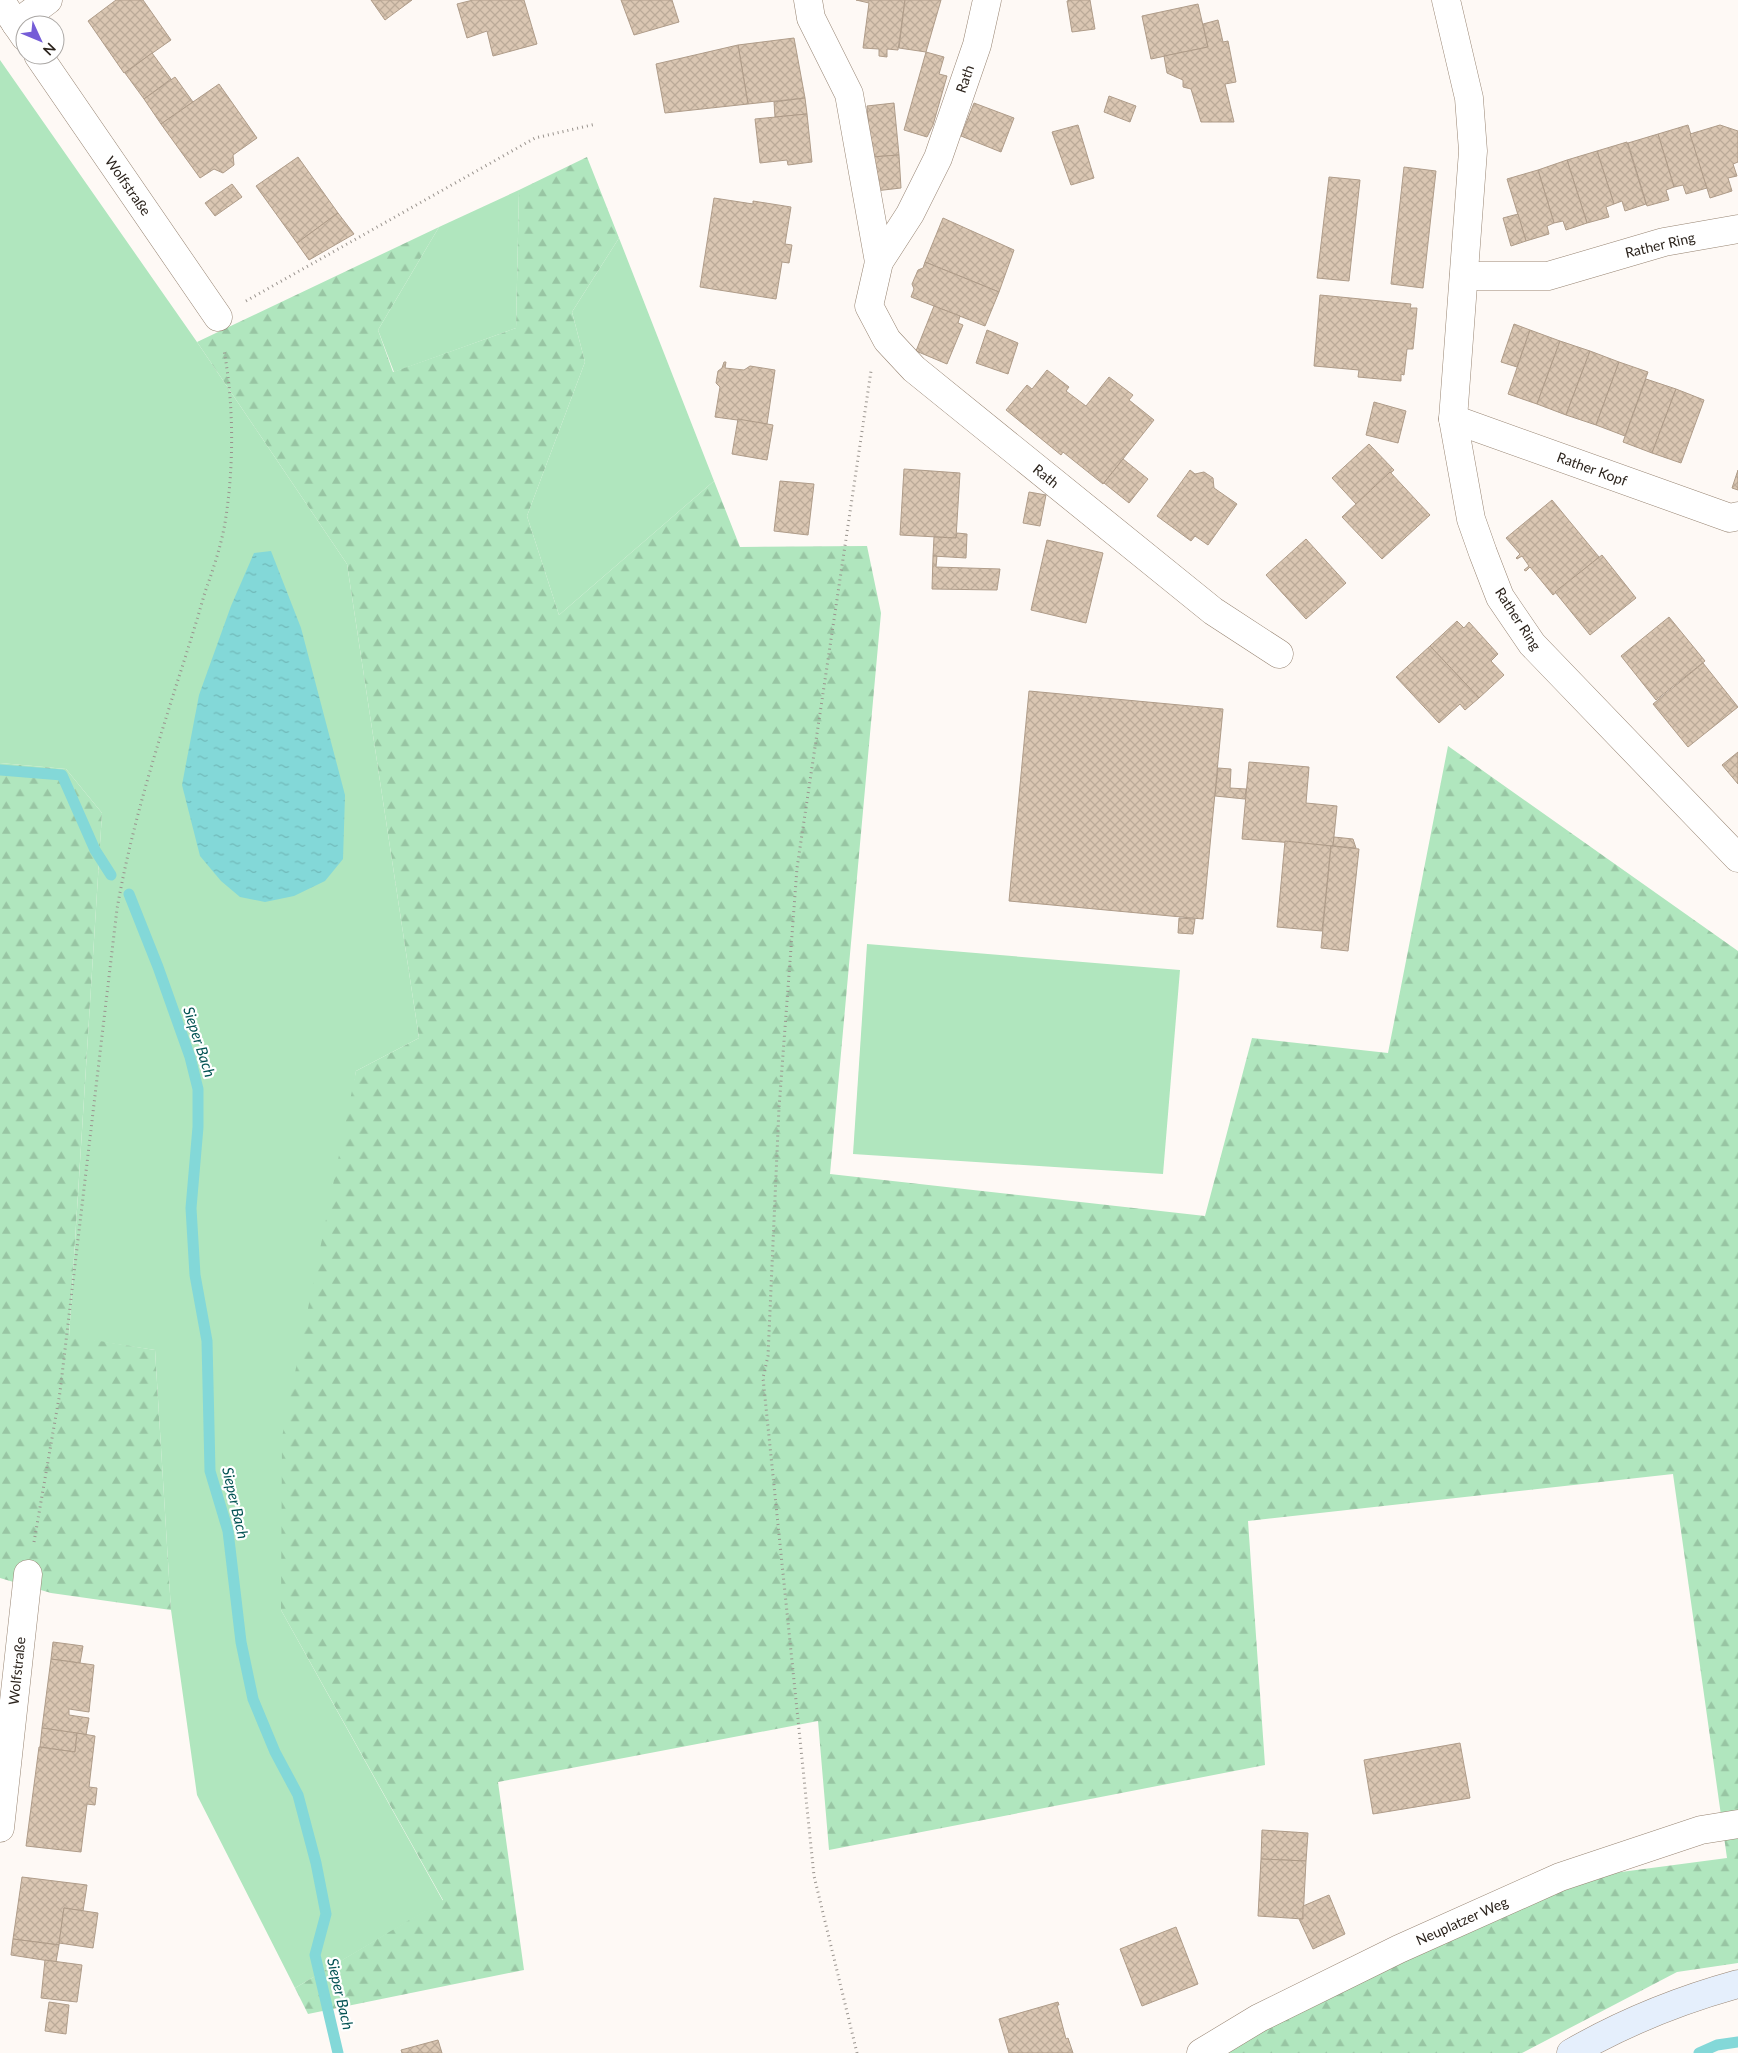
<svg xmlns="http://www.w3.org/2000/svg" width="1738" height="2053" font-family="Lato,sans-serif">
	<defs>
		<pattern id="forest-firs" width="22" height="20" patternUnits="userSpaceOnUse" patternTransform="scale(1.25)"><rect width="22" height="20" fill="#b0e6be"/><path d="M5 1l3.5 6h-7zM16 11l3.5 6h-7z" fill="#98c5a3"/></pattern>
		<pattern id="water-ripples" width="26" height="14" patternUnits="userSpaceOnUse" patternTransform="scale(1.25)"><rect width="26" height="14" fill="#83d8d8"/><path d="M2 4q2-2 4 0t4 0M15 11q2-2 4 0t4 0" fill="none" stroke="#71b9b9"/></pattern>
		<pattern id="building-cross-hatch" width="8" height="8" patternUnits="userSpaceOnUse" patternTransform="scale(1.25)"><rect width="8" height="8" fill="#dac6b2"/><path d="M0 0l8 8M0 8l8-8" fill="none" stroke="#bbaa98"/></pattern>
	</defs>
	<rect width="100%" height="100%" fill="#fef9f5"/>
	<g fill="#b0e6be">
		<path d="M0,60L197,342L347,564L419,1038L356,1071L281,1610L443,1901L295,1988L197,1795L171,1610L155,1350L69,1337L102,813L66,769L0,763Z"/>
		<path d="M519,190L516,328L394,372L378,330L439,227Z"/>
		<path d="M619,238L714,481L559,615L527,516L585,362L572,312Z"/>
		<path d="M867,944L1180,970L1163,1174L853,1154Z"/>
	</g>
	<g fill="url(#forest-firs)">
		<path d="M587,157L619,238L572,312L585,362L527,516L559,615L714,481L740,547L867,546L881,613L830,1174L1205,1216L1252,1038L1388,1053L1448,746L1738,951V1963L1677,1972L1522,2053H1228L1256,2031L1553,1881L1727,1858L1673,1474L1248,1521L1265,1765L829,1850L818,1721L498,1782L524,1970L308,2014L295,1988L443,1900L281,1610L282,1437L356,1071L419,1038L347,564L197,342L439,227L378,330L393,372L516,328L519,190Z"/>
		<path d="M0,763L66,769L102,813L69,1336L155,1350L171,1610L51,1593L0,1578Z"/>
	</g>
	<path fill="url(#water-ripples)" d="M271,551L301,628L345,795L343,859L325,881L294,896L265,902L240,897L221,881L200,856L182,785L199,695L231,606L254,553Z"/>
	<g fill="none" stroke-linecap="round" stroke-linejoin="round">
		<g stroke="#83d8d8" stroke-width="11">
			<path d="M0,770L62,775L95,850L111,875"/>
			<path d="M129,894L158,967L190,1057L198,1089V1127L191,1208L195,1275L207,1341L210,1471L228,1531L241,1642L253,1699L275,1752L298,1795L316,1863L326,1914L315,1955L338,2053"/>
			<path d="M1699,2053L1717,2045L1738,2042"/>
		</g>
	</g>
	<g fill="url(#building-cross-hatch)" stroke="#af9c89">
		<path d="M116,0H143L171,40L124,73L88,21Z"/>
		<path d="M371,0H412L385,20Z"/>
		<path d="M473,0H524L537,44L493,56L487,31L467,38L457,4Z"/>
		<path d="M621,0H672L679,22L634,35Z"/>
		<path d="M856,0H905L898,50L887,49V57L879,56V49L863,48L869,3Z"/>
		<path d="M905,0H941L926,52L899,48Z"/>
		<path d="M1070,0H1090L1095,29L1072,32L1067,1Z"/>
		<path d="M1198,4L1208,47L1151,59L1142,16Z"/>
		<path d="M1218,20L1223,42L1228,41L1236,82L1225,84L1234,122H1201L1191,89L1183,87V80L1167,73L1164,56L1208,47L1203,24Z"/>
		<path d="M794,38L805,98L748,104L738,45Z"/>
		<path d="M738,45L748,104L665,113L656,64Z"/>
		<path d="M926,52L944,57L939,74L947,76L933,125L927,137L904,130Z"/>
		<path d="M152,53L171,79L144,99L125,73Z"/>
		<path d="M175,77L193,102L161,124L144,99Z"/>
		<path d="M219,84L257,138L233,155L234,165L223,173L214,169L200,178L161,124Z"/>
		<path d="M1109,96L1136,106L1130,122L1104,112Z"/>
		<path d="M805,98L807,114L775,117L774,102Z"/>
		<path d="M894,103L899,155L871,157L867,106Z"/>
		<path d="M974,103L1014,118L1001,152L961,136Z"/>
		<path d="M807,114L812,162L788,165L787,160L760,163L755,119Z"/>
		<path d="M1078,125L1094,178L1071,185L1052,132Z"/>
		<path d="M1688,125L1707,188L1686,194L1683,185L1674,187L1658,134Z"/>
		<path d="M1720,125L1738,131V162L1733,164L1737,176L1728,178L1732,191L1710,198L1690,134Z"/>
		<path d="M1658,134L1674,187L1666,190L1669,200L1647,206L1628,143Z"/>
		<path d="M1627,142L1646,204L1625,211L1622,201L1614,204L1597,151Z"/>
		<path d="M1597,151L1614,204L1606,207L1609,217L1587,223L1567,160Z"/>
		<path d="M899,155L901,188L875,191L871,157Z"/>
		<path d="M298,157L338,213L297,243L256,186Z"/>
		<path d="M1567,160L1587,223L1566,230L1563,221L1554,223L1538,170Z"/>
		<path d="M1404,167L1436,171L1423,288L1391,284Z"/>
		<path d="M1538,170L1554,223L1547,226L1549,234L1526,241L1507,179Z"/>
		<path d="M1329,177L1360,180L1349,281L1317,278Z"/>
		<path d="M232,184L242,197L215,216L205,203Z"/>
		<path d="M714,198L753,204V201L791,207L785,244L792,245L789,263L782,262L776,299L700,287Z"/>
		<path d="M338,213L354,234L309,260L297,243Z"/>
		<path d="M1518,214L1526,241L1511,246L1503,218Z"/>
		<path d="M943,218L1014,250L999,292L925,262Z"/>
		<path d="M925,262L999,292L985,326L911,297L914,289L912,284L918,270L923,268Z"/>
		<path d="M1320,295L1411,304L1410,308H1417L1413,349H1407L1404,375L1401,374V381L1358,377L1359,370L1314,366Z"/>
		<path d="M934,306L960,316L958,323L963,325L947,364L916,351Z"/>
		<path d="M1514,324L1530,330L1517,367L1501,362Z"/>
		<path d="M987,330L1018,343L1008,374L976,363Z"/>
		<path d="M1530,330L1560,341L1537,404L1508,394Z"/>
		<path d="M1560,341L1590,351L1566,415L1537,404Z"/>
		<path d="M1590,351L1619,362L1596,425L1566,415Z"/>
		<path d="M724,362H726L725,368L744,370L750,366L775,370L767,424L715,417L720,387L716,383L718,371L722,368Z"/>
		<path d="M1619,362L1648,372L1625,436L1596,425Z"/>
		<path d="M1047,370L1069,387L1066,391L1086,406L1109,377L1133,395L1129,400L1154,420L1103,484L1063,452L1061,455L1006,410L1027,385L1032,389Z"/>
		<path d="M1646,379L1676,389L1652,453L1623,442Z"/>
		<path d="M1676,389L1704,400L1681,463L1652,453Z"/>
		<path d="M1374,402L1406,411L1398,443L1366,435Z"/>
		<path d="M738,419L773,425L767,460L732,454Z"/>
		<path d="M1369,444L1394,470L1356,504L1332,478Z"/>
		<path d="M1123,459L1148,479L1129,503L1104,483Z"/>
		<path d="M904,469L960,473L956,538L900,535Z"/>
		<path d="M1190,470L1195,474L1204,472L1213,478L1214,488L1237,504L1208,545L1195,536L1191,541L1157,516Z"/>
		<path d="M1738,470V490L1732,488Z"/>
		<path d="M1390,472L1430,515L1382,559L1342,517Z"/>
		<path d="M780,481L814,484L808,535L774,531Z"/>
		<path d="M1029,492L1046,495L1040,526L1023,523Z"/>
		<path d="M1552,500L1599,557L1553,595L1530,567L1526,571L1524,570L1529,566L1522,556L1517,559L1516,558L1520,554L1506,538Z"/>
		<path d="M957,533L967,534L966,558L933,556L934,537L956,538Z"/>
		<path d="M1306,539L1346,583L1306,619L1266,575Z"/>
		<path d="M1047,540L1103,553L1086,623L1031,610Z"/>
		<path d="M1602,555L1636,598L1590,635L1555,592Z"/>
		<path d="M933,556H937L936,567L1000,569L997,590L932,589Z"/>
		<path d="M1669,617L1705,661L1656,700L1621,656Z"/>
		<path d="M1457,621L1464,628L1469,622L1498,654L1491,661L1504,675L1479,698L1430,646Z"/>
		<path d="M1430,646L1479,698L1465,710L1460,704L1439,723L1396,677Z"/>
		<path d="M1703,663L1738,707L1688,747L1653,704Z"/>
		<path d="M1029,691L1223,709L1203,919L1009,901Z"/>
		<path d="M1738,752V784L1722,765Z"/>
		<path d="M1249,762L1309,767L1306,803L1337,806L1333,846L1242,839Z"/>
		<path d="M1218,768L1231,769L1230,788L1246,789L1245,799L1215,796Z"/>
		<path d="M1334,837L1353,839L1356,848L1333,846Z"/>
		<path d="M1285,841L1331,846L1322,931L1277,927Z"/>
		<path d="M1331,846L1359,849L1348,951L1321,948Z"/>
		<path d="M1179,918L1195,919L1193,934L1178,933Z"/>
		<path d="M53,1642L83,1646L80,1663L51,1659Z"/>
		<path d="M51,1659L94,1665L89,1712L69,1709V1715L89,1718L86,1735L42,1728Z"/>
		<path d="M42,1728L77,1733L75,1752L40,1747Z"/>
		<path d="M77,1733L95,1736L89,1787L97,1788L95,1805L87,1804L81,1852L26,1846L39,1747L75,1752Z"/>
		<path d="M1460,1743L1470,1798L1373,1814L1364,1760Z"/>
		<path d="M1262,1830L1308,1833L1306,1861L1261,1859Z"/>
		<path d="M1261,1859L1306,1861L1303,1919L1258,1916Z"/>
		<path d="M22,1877L87,1885L83,1911L64,1908L59,1945L13,1939Z"/>
		<path d="M1329,1895L1345,1934L1313,1949L1299,1919H1303V1906Z"/>
		<path d="M64,1908L98,1913L93,1948L59,1943Z"/>
		<path d="M1176,1927L1198,1984L1142,2006L1120,1949Z"/>
		<path d="M13,1939L59,1945L56,1962L11,1955Z"/>
		<path d="M45,1960L82,1965L77,2002L41,1998Z"/>
		<path d="M49,2002L69,2005L66,2034L45,2031Z"/>
		<path d="M1058,2002L1059,2005H1057L1066,2039L1068,2038L1073,2053H1009L999,2019Z"/>
		<path d="M438,2040L442,2053H402L401,2050Z"/>
	</g>
	<g fill="none" stroke-linecap="round" stroke-linejoin="round">
		<defs>
			<g id="minor">
				<path d="M0,0L25,37"/>
				<path d="M808,0L811,18L849,94L879,262"/>
				<path d="M987,0L977,45L938,158L910,214L879,262L869,306L887,340L914,369L1213,611L1279,654"/>
				<path d="M1446,0L1469,98L1473,151L1453,419L1471,519L1483,553L1500,597L1532,644L1738,858"/>
				<path d="M16,24L48,0"/>
				<path d="M38,55L218,317"/>
				<path d="M1464,276H1548L1664,242L1738,229"/>
				<path d="M1453,419L1730,518L1738,516"/>
				<path d="M0,1828L28,1574"/>
				<path d="M1201,2053L1259,2018L1399,1949L1560,1877L1701,1830L1738,1824"/>
			</g>
			<path id="secondary" d="M1571,2053C1623,2023 1680,2000 1738,1984"/>
		</defs>
		<use href="#minor" stroke="#978472" stroke-width="29"/>
		<use href="#secondary" stroke="#978472" stroke-width="29"/>
		<g stroke="#9a948e" stroke-width="3" stroke-dasharray="1 4" stroke-linecap="butt">
			<path d="M246,301L535,138L596,124"/>
			<path d="M34,1542L60,1392L117,909C130,834 153,759 176,686C186,655 196,624 205,592C213,570 221,546 225,523C234,467 234,406 224,350"/>
			<path d="M857,2053L814,1876L763,1378L768,1356L779,1108L797,868L871,371"/>
		</g>
		<use href="#minor" stroke="#fff" stroke-width="28"/>
		<use href="#secondary" stroke="#e5effc" stroke-width="28"/>
	</g>
	<g text-anchor="middle" stroke-width="4.5" stroke-linejoin="round" paint-order="stroke">
		<g font-size="14" fill="#2b231c" stroke="#fff">
			<text transform="translate(965 79) rotate(-71)" y="5">Rath</text>
			<text transform="translate(128 186) rotate(55)" y="5">Wolfstraße</text>
			<text transform="translate(1660 245) rotate(-13)" y="5">Rather Ring</text>
			<text transform="translate(1592 469) rotate(20)" y="5">Rather Kopf</text>
			<text transform="translate(1046 476) rotate(39)" y="5">Rath</text>
			<text transform="translate(1518 619) rotate(57)" y="5">Rather Ring</text>
			<text transform="translate(17 1671) rotate(-84)" y="5">Wolfstraße</text>
			<text transform="translate(1462 1921) rotate(-24)" y="5">Neuplatzer Weg</text>
		</g>
		<g font-size="15" font-style="italic" fill="#035354" stroke="#fff">
			<text transform="translate(199 1042) rotate(72)" y="5">Sieper Bach</text>
			<text transform="translate(235 1503) rotate(77)" y="5">Sieper Bach</text>
			<text transform="translate(340 1994) rotate(77)" y="5">Sieper Bach</text>
		</g>
	</g>
	<g transform="translate(40 40) rotate(134)"><circle r="24" fill="#ffffff" stroke="#aaa7a4"/>
	<path d="M0-4L9 19L0 12L-9 19Z" fill="#755dd7"/>
	<text y="-8" font-size="14" font-weight="bold" text-anchor="middle" fill="#2b231c">N</text>
	</g>
</svg>
